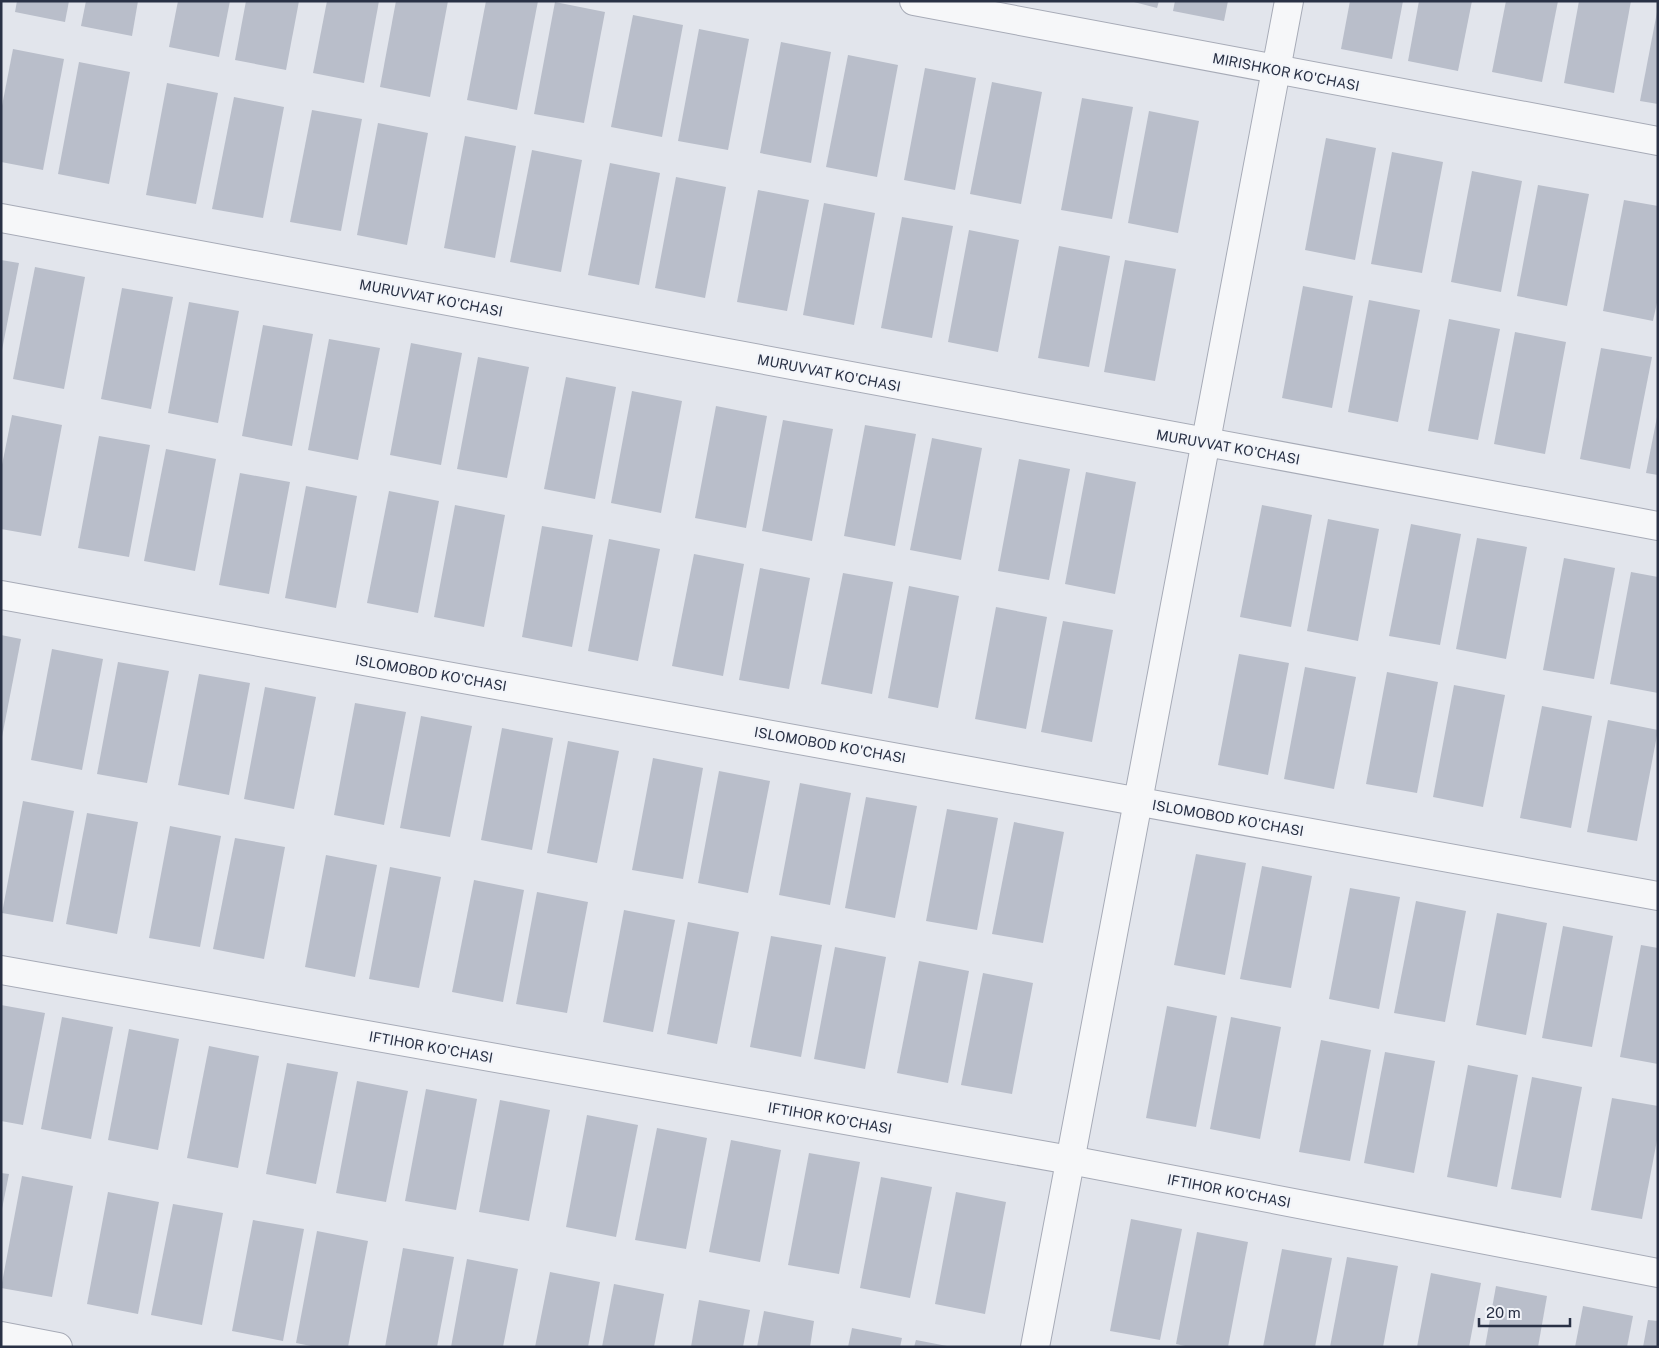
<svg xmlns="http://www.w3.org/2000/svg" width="1659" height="1348" font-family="'Public Sans',sans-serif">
	<rect width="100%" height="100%" fill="#e2e5ec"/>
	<g fill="#b9beca">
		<path d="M17,1H69L65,22L15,12Z"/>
		<path d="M86,1H138L132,36L81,26Z"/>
		<path d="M178,1H230L219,57L169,47Z"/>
		<path d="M246,1H299L286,70L235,60Z"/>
		<path d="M327,1H379L364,83L313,73Z"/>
		<path d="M396,1H448L430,97L380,87Z"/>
		<path d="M486,1H538L517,110L467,100Z"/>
		<path d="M1130,1H1159L1157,8Z"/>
		<path d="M1175,1H1228L1224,21L1173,11Z"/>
		<path d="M1350,1H1403L1392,59L1341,49Z"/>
		<path d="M1419,1H1472L1458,71L1408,61Z"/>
		<path d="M1506,1H1558L1542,82L1492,72Z"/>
		<path d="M1579,1H1631L1614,93L1564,83Z"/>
		<path d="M555,2L605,12L584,123L534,114Z"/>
		<path d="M1657,12H1658V104L1640,101Z"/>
		<path d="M633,15L683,25L662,137L611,127Z"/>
		<path d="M699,29L749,39L728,150L678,141Z"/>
		<path d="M781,42L831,52L811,163L760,153Z"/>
		<path d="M13,49L64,59L43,170L1,162V111Z"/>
		<path d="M848,55L898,65L877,177L826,167Z"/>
		<path d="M79,62L130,72L109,184L58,174Z"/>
		<path d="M925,68L976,78L955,190L904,180Z"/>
		<path d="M992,82L1042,92L1021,204L970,194Z"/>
		<path d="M167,83L218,93L196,204L146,195Z"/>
		<path d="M234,97L284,107L263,218L212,209Z"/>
		<path d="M1082,98L1133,107L1112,219L1061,210Z"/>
		<path d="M312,110L362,119L341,231L290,222Z"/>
		<path d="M1149,111L1199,121L1178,233L1128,223Z"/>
		<path d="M378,123L428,133L407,245L357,235Z"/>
		<path d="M465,136L516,146L495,258L444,248Z"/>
		<path d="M1326,138L1376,148L1355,260L1305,250Z"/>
		<path d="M532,150L582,160L561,272L510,262Z"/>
		<path d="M1392,152L1443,162L1422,273L1371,264Z"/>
		<path d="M610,163L660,173L639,285L588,275Z"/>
		<path d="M1472,171L1522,181L1501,292L1451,282Z"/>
		<path d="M676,177L726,187L705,298L655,288Z"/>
		<path d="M1538,185L1589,194L1567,306L1517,296Z"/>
		<path d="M758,190L809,200L787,311L737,302Z"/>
		<path d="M1624,200L1658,206V298L1653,321L1603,311Z"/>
		<path d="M824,203L875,213L854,325L803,315Z"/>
		<path d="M902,217L953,226L932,338L881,328Z"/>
		<path d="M969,230L1019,240L998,352L948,342Z"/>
		<path d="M1059,246L1110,256L1089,367L1038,358Z"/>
		<path d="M1,260L19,263L2,350H1Z"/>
		<path d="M1125,260L1176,269L1155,381L1104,372Z"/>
		<path d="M35,267L85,277L64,389L13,379Z"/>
		<path d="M1303,286L1353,296L1332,408L1282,398Z"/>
		<path d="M122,288L173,297L151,409L101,399Z"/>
		<path d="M1369,300L1420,310L1398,422L1348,412Z"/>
		<path d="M189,302L239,311L218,423L168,413Z"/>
		<path d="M1449,319L1500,329L1478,440L1428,431Z"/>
		<path d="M263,325L313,334L292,446L242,436Z"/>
		<path d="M1515,332L1566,342L1545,454L1494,444Z"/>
		<path d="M329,339L380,348L358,460L308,450Z"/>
		<path d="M411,343L462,353L441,465L390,455Z"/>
		<path d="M1601,348L1652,357L1630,469L1580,459Z"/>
		<path d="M478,357L529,367L507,478L457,469Z"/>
		<path d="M566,377L616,387L595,499L544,489Z"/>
		<path d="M632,391L682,401L661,513L611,503Z"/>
		<path d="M716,406L767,416L746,528L695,518Z"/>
		<path d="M12,415L62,425L41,536L1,529V470Z"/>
		<path d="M1657,417H1658V475L1646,473Z"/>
		<path d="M783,420L833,429L812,541L762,531Z"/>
		<path d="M865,425L916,434L895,546L844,536Z"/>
		<path d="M99,436L150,445L129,557L78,548Z"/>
		<path d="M932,438L982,448L961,560L910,550Z"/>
		<path d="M166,449L216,459L195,571L144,561Z"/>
		<path d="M1019,459L1070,469L1049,580L998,571Z"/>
		<path d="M1086,472L1136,482L1115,594L1065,584Z"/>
		<path d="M240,473L290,482L269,594L219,585Z"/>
		<path d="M306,486L357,496L336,608L285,598Z"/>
		<path d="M389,491L439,501L418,613L367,603Z"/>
		<path d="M455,505L505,515L484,627L434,617Z"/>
		<path d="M1262,505L1312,515L1291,627L1240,617Z"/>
		<path d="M1328,519L1379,529L1358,641L1307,631Z"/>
		<path d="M1411,524L1461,534L1440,645L1389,636Z"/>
		<path d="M542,526L593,535L572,647L522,637Z"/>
		<path d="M1477,538L1527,547L1506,659L1456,649Z"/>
		<path d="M609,539L660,549L638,661L588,651Z"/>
		<path d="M694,554L744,564L723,676L672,666Z"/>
		<path d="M1564,558L1615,568L1594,679L1543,670Z"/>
		<path d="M760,568L810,578L789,689L739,680Z"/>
		<path d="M1631,572L1658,577V693L1610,684Z"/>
		<path d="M843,573L893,582L872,694L821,684Z"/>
		<path d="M909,586L959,596L938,708L888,698Z"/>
		<path d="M996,607L1047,617L1026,729L975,719Z"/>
		<path d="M1063,621L1113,630L1092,742L1041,732Z"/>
		<path d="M1,635L21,639L2,737H1Z"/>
		<path d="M52,649L103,659L82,770L31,760Z"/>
		<path d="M1239,654L1289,663L1268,775L1218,765Z"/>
		<path d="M118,662L169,671L147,783L97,774Z"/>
		<path d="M1305,667L1356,677L1334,789L1284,779Z"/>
		<path d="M1387,672L1438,682L1417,793L1366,784Z"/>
		<path d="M199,674L250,683L229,795L178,785Z"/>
		<path d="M1454,685L1505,695L1483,807L1433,797Z"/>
		<path d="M265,687L316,697L294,809L244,799Z"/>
		<path d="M355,703L406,712L384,825L334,815Z"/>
		<path d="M1542,706L1592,716L1571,828L1520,818Z"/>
		<path d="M421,716L472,726L450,837L400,828Z"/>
		<path d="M1608,720L1658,730L1637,841L1587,832Z"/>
		<path d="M502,728L553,738L532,850L481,840Z"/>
		<path d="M568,741L619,751L597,863L547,853Z"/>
		<path d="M653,758L703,768L683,879L632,870Z"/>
		<path d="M719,771L770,781L748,893L698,883Z"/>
		<path d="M800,783L851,793L830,905L779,895Z"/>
		<path d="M866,797L917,806L895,918L845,908Z"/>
		<path d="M23,801L74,811L53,922L2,913Z"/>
		<path d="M947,809L998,818L977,930L926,921Z"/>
		<path d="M87,813L138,822L117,934L66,924Z"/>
		<path d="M1014,822L1064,832L1043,943L992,934Z"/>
		<path d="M170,826L221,836L200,947L149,938Z"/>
		<path d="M235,838L285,847L264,959L213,949Z"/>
		<path d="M1196,854L1246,863L1225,975L1174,965Z"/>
		<path d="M326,855L377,865L355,977L305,967Z"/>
		<path d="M1262,866L1312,876L1291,988L1240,979Z"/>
		<path d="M390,867L441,877L419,988L369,979Z"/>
		<path d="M474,880L524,890L503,1002L452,992Z"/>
		<path d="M1350,888L1400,897L1379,1009L1329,999Z"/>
		<path d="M537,892L588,902L567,1013L516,1004Z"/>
		<path d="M1416,901L1466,911L1445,1022L1394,1013Z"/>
		<path d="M624,910L675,920L653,1032L603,1022Z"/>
		<path d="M1497,913L1547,923L1526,1035L1476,1025Z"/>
		<path d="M688,922L739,932L717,1044L667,1034Z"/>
		<path d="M1563,926L1613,936L1592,1047L1542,1038Z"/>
		<path d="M771,936L822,945L801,1057L750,1047Z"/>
		<path d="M1641,945L1658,948V1064L1620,1057Z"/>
		<path d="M835,947L886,957L865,1069L814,1059Z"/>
		<path d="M919,961L969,971L948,1083L897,1073Z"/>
		<path d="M983,973L1033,983L1012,1094L961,1085Z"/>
		<path d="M1,1005L45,1013L23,1125L1,1121Z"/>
		<path d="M1167,1006L1217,1016L1196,1127L1146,1118Z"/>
		<path d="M62,1017L113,1027L91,1139L41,1129Z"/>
		<path d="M1231,1017L1281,1027L1260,1139L1210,1129Z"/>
		<path d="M129,1029L179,1039L158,1150L108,1140Z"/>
		<path d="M1321,1040L1371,1050L1350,1161L1299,1152Z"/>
		<path d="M209,1046L259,1056L238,1168L187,1158Z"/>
		<path d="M1385,1052L1435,1061L1414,1173L1364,1163Z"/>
		<path d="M287,1063L338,1072L316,1184L266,1174Z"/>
		<path d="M1468,1065L1518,1075L1497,1187L1447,1177Z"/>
		<path d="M1532,1077L1582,1087L1561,1198L1511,1189Z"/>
		<path d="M357,1081L408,1091L386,1202L336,1193Z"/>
		<path d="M426,1089L477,1099L456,1210L405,1201Z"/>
		<path d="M1612,1098L1658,1106V1135L1642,1219L1591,1210Z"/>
		<path d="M500,1100L550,1110L529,1221L479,1212Z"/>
		<path d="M587,1115L638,1125L616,1237L566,1227Z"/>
		<path d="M657,1128L707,1138L686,1249L635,1240Z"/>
		<path d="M731,1140L781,1150L760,1262L709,1252Z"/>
		<path d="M809,1153L860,1162L839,1274L788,1265Z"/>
		<path d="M1,1173L9,1174L2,1209H1Z"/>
		<path d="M22,1176L73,1186L52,1297L1,1288Z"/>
		<path d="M881,1177L932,1187L910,1298L860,1288Z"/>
		<path d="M108,1192L159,1202L138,1314L87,1304Z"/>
		<path d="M956,1192L1006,1202L985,1314L935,1304Z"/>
		<path d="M173,1204L223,1213L202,1325L151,1315Z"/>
		<path d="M1131,1219L1182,1229L1160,1340L1110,1331Z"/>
		<path d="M253,1220L304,1229L283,1341L232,1331Z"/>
		<path d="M317,1231L368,1241L348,1347H316L296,1343Z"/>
		<path d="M1197,1232L1248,1242L1228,1347H1190L1176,1344Z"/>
		<path d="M403,1248L454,1257L437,1347H385Z"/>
		<path d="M1282,1249L1332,1258L1315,1347H1263Z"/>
		<path d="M1347,1257L1398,1266L1383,1347H1330Z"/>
		<path d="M467,1259L518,1269L503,1347H451Z"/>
		<path d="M550,1272L600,1282L588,1347H535Z"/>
		<path d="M1431,1273L1481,1283L1469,1347H1417Z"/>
		<path d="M614,1284L664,1294L654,1347H602Z"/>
		<path d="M1496,1286L1547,1296L1538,1347H1485Z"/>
		<path d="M699,1300L750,1310L743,1347H691Z"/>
		<path d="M1583,1306L1633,1316L1627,1347H1575Z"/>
		<path d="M764,1311L814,1321L810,1347H757Z"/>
		<path d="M1648,1320L1658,1321V1347H1643Z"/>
		<path d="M852,1328L902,1338L900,1347H848Z"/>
		<path d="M916,1340L947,1346L946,1347H914Z"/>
	</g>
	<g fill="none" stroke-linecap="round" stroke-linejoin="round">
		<defs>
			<g id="minor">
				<path d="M914,1L1658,141"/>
				<path d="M1,218L1658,526"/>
				<path d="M1,595L1658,896"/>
				<path d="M1,970L1070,1160L1658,1273"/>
				<path d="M1,1336L58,1347"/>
				<path d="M1035,1347L1289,1"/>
			</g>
		</defs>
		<use href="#minor" stroke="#a7abb7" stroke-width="30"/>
		<use href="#minor" stroke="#f6f7f9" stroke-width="28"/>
	</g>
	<g text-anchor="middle" stroke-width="4" stroke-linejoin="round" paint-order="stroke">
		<g font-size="14" fill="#293145" stroke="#f2f4f9">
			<text transform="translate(1286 72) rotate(11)" y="5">MIRISHKOR KO'CHASI</text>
			<text transform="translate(431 298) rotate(11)" y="5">MURUVVAT KO'CHASI</text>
			<text transform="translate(829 373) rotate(11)" y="5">MURUVVAT KO'CHASI</text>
			<text transform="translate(1228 447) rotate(10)" y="5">MURUVVAT KO'CHASI</text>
			<text transform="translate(431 673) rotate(10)" y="5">ISLOMOBOD KO'CHASI</text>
			<text transform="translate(830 745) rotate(10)" y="5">ISLOMOBOD KO'CHASI</text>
			<text transform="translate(1228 818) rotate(10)" y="5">ISLOMOBOD KO'CHASI</text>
			<text transform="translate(431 1047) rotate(10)" y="5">IFTIHOR KO'CHASI</text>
			<text transform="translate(830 1118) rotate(10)" y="5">IFTIHOR KO'CHASI</text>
			<text transform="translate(1229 1191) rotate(11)" y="5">IFTIHOR KO'CHASI</text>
		</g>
	</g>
	<rect width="1659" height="1348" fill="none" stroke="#293145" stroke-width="5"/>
	<path d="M1479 1318v8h91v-8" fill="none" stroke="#293145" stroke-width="2.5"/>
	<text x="1486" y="1318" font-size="15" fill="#293145" stroke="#f2f4f9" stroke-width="4" paint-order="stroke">20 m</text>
</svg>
